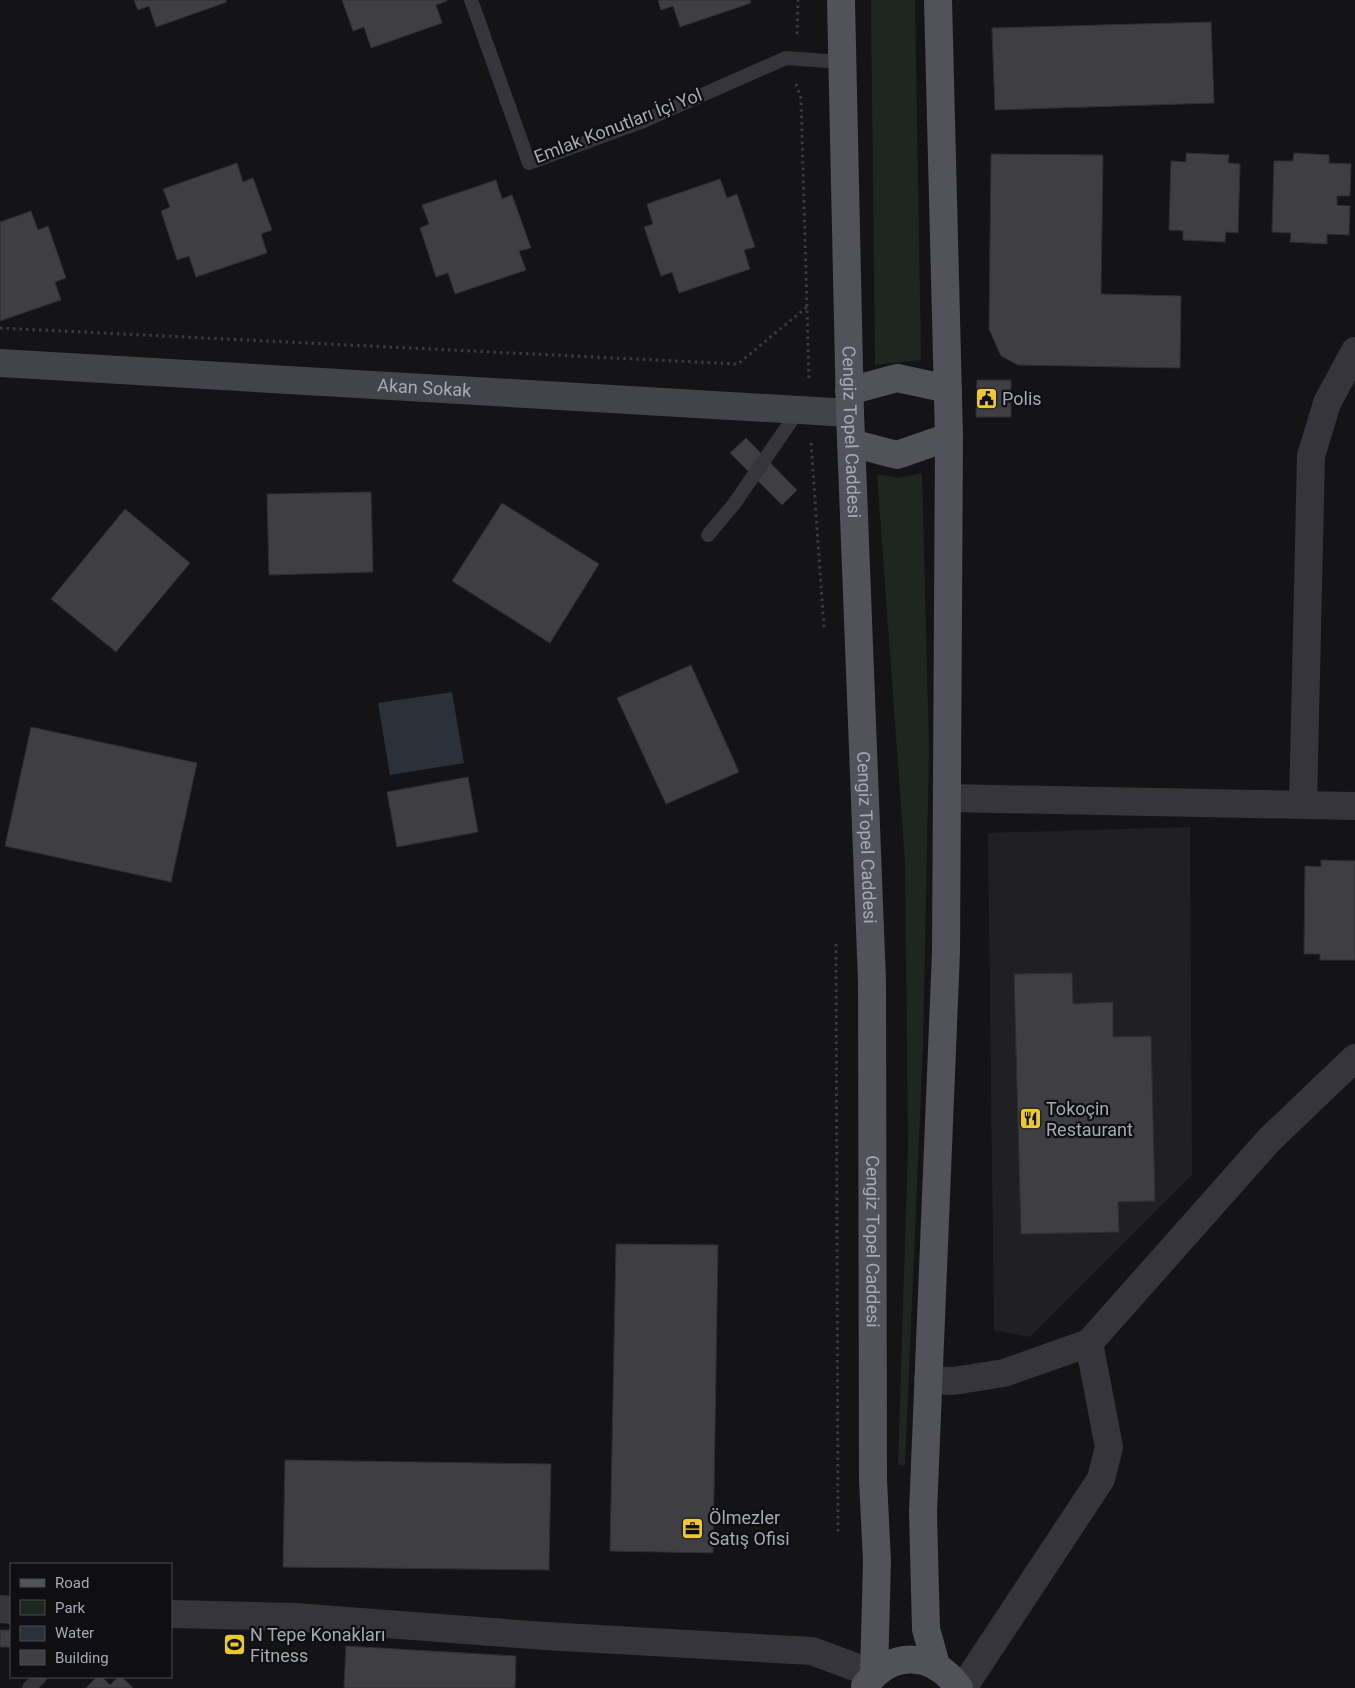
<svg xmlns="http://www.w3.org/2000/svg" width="1355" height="1688" font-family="Roboto,sans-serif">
	<rect width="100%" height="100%" fill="#141416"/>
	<path fill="#202023" d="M1190,827L1192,1175L1030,1337L994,1330L988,833Z"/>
	<g fill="#1e2620">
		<path d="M871,0H915L921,360L875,365Z"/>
		<path d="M922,473L929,750L923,1046L905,1465H898L908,1146L905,861L877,474L898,478Z"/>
	</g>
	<path fill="#2b3139" d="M452,692L464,763L390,775L378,703Z"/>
	<g fill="#3e3e43" stroke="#2f2e32">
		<path d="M134,0H226L227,2L156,27L149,6L138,10Z"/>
		<path d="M342,0H447V1L436,5L442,23L371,48L364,27L353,31Z"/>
		<path d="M658,0H750L751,3L680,27L673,6L661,10Z"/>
		<path d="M1211,22L1214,103L995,110L992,28Z"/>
		<path d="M1186,153L1229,155L1228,163L1240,164L1238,233L1226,232L1225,242L1183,240V231L1169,230L1171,161L1186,162Z"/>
		<path d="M1294,153L1329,155V163L1351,164L1350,196H1337V205L1350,206L1349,235L1327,234V244L1290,242L1291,233L1272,232L1274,161H1293Z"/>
		<path d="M991,154L1103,155L1101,294L1181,296L1180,368L1018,365L1001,356L989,329Z"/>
		<path d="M237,163L243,182L253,178L272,230L261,234L267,253L196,277L189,256L177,260L161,211L170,207L163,189Z"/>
		<path d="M720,179L727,198L737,194L755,247L744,250L750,269L679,293L672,272L661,276L644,227L653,224L647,204Z"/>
		<path d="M496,180L502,199L512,195L531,248L519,251L526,270L455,294L448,273L436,277L420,228L429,224L422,205Z"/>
		<path d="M31,211L38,230L48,226L66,278L55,282L61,300L0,321V222Z"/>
		<path d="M977,380H1011V417H976Z"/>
		<path d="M746,438L797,490L782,505L730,453Z"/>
		<path d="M371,492L373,572L269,575L267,494Z"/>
		<path d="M502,503L599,564L550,643L452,581Z"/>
		<path d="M125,509L190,563L116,652L51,599Z"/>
		<path d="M691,665L739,772L666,804L617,698Z"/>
		<path d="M31,727L197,763L171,882L5,846Z"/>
		<path d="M468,777L478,832L397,847L387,792Z"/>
		<path d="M1321,860L1355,861V960H1320V954H1304L1305,866L1321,867Z"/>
		<path d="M1072,973L1073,1004L1113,1002V1037L1151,1036L1155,1201L1118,1202L1119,1232L1021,1234L1014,974Z"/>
		<path d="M616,1244L718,1245L713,1553L610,1551Z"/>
		<path d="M285,1460L551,1464L549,1570L283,1567Z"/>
		<rect x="0" y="1630" width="11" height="17"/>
		<path d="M346,1646L516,1656L515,1688H344Z"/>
		<path d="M97,1677H102L110,1685L118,1677H122L133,1688H86Z"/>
	</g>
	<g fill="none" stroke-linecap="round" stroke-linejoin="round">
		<g stroke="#3b3c42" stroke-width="3" stroke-dasharray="2.5 4" stroke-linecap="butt">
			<path d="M797,34L798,0"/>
			<path d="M796,84L801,98L809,379"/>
			<path d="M0,328L738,364L808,306"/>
			<path d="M811,443L824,628"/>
			<path d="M836,944L838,1535"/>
		</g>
		<g stroke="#35353b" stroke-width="14">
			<path d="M471,0L529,163L641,122L786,58L841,62"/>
			<path d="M708,535L734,504L798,411"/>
			<path d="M29,1688L40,1677"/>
		</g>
		<g stroke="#35353b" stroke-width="28">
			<path d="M947,798L1355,806"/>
			<path d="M1303,805L1311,456L1327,403L1355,351"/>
			<path d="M928,1380L953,1381L1004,1373L1089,1343L1269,1140L1355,1058"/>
			<path d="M0,1609L11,1610"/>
			<path d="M171,1614L295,1617L545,1636L812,1651L874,1674"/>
			<path d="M963,1688L1101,1479L1109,1447L1089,1343"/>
		</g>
		<path stroke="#43444b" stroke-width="28" id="s1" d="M0,363L850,413"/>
		<g stroke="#51525a" stroke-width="28">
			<path id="s2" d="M841,0L850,413L872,981L873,1480L877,1561L874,1674"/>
			<path d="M849,391L897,378L948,389"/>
			<path d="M851,443L897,455L949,437"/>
			<path d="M936,1665L926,1629L923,1513L946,952L949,437L938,0"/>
			<path d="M865,1686C892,1649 933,1652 959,1688"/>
		</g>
	</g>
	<defs>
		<symbol id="civic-square" viewBox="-11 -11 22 22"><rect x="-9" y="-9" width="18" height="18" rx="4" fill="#eec834" stroke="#0f0f11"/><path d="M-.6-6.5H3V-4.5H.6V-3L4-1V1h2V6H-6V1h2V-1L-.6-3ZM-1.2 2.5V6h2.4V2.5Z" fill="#111"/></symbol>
		<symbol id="restaurant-square" viewBox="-11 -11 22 22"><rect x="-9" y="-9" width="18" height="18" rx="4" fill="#eec834" stroke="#0f0f11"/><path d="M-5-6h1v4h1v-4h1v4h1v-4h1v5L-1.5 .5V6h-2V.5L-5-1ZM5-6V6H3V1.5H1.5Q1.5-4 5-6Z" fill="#111"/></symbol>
		<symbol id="office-square" viewBox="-11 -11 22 22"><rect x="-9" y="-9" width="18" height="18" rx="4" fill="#eec834" stroke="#0f0f11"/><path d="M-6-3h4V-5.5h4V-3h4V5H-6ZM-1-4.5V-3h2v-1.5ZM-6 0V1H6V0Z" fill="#111"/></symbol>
		<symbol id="stadium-square" viewBox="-11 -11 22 22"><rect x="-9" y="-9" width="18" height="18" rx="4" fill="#eec834" stroke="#0f0f11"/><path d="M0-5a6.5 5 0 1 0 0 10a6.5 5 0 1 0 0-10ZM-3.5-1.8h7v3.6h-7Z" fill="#111"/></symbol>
	</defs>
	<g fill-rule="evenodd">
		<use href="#civic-square" x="974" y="386" width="25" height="25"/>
		<use href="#restaurant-square" x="1018" y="1106" width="25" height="25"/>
		<use href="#office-square" x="680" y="1516" width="25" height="25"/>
		<use href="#stadium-square" x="222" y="1632" width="25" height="25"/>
	</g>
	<g text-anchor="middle" stroke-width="4.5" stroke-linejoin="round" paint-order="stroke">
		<g font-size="18" fill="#a6a9b6" stroke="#0f0f11">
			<text transform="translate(618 126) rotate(-21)" y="6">Emlak Konutları İçi Yol</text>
			<text dy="6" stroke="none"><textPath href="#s1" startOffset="425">Akan Sokak</textPath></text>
			<text dy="6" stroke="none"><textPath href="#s2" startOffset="432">Cengiz Topel Caddesi</textPath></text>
			<text dy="6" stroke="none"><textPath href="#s2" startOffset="838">Cengiz Topel Caddesi</textPath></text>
			<text dy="6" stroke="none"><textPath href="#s2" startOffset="1242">Cengiz Topel Caddesi</textPath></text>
		</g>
		<g font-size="18" fill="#a6a9b6" stroke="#0f0f11" text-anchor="start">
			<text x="1002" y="405">Polis</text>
			<text x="1046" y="1115">Tokoçin<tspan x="1046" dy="21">Restaurant</tspan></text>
			<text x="709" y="1524">Ölmezler<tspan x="709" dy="21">Satış Ofisi</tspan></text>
			<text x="250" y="1641">N Tepe Konakları<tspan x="250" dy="21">Fitness</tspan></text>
		</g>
	</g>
	<rect x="10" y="1563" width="162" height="115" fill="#0f0f11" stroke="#4b4d53"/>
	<rect x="20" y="1579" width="25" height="8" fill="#51525a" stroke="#4b4d53"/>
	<text x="55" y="1588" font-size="15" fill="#a6a9b6">Road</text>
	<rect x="20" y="1600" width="25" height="15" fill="#1e2620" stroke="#4b4d53"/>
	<text x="55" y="1613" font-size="15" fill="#a6a9b6">Park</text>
	<rect x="20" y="1626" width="25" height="15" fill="#2b3139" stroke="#4b4d53"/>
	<text x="55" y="1638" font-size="15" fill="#a6a9b6">Water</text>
	<rect x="20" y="1650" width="25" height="15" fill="#3e3e43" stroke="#4b4d53"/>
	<text x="55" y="1663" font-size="15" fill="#a6a9b6">Building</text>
</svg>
